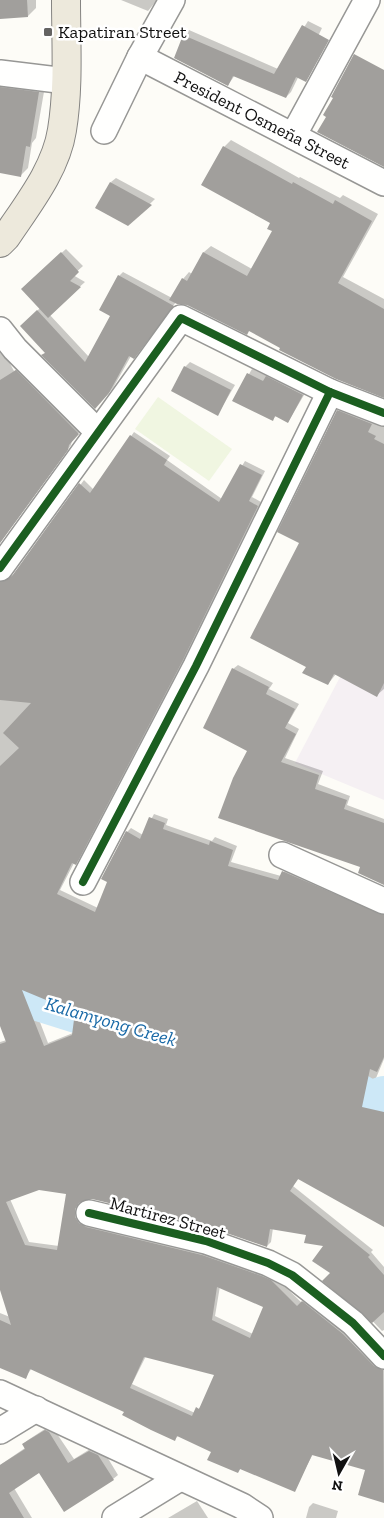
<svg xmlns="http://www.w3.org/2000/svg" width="384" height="1518" font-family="'Zilla Slab',serif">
	<rect width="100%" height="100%" fill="#fdfcf7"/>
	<path fill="#f5f0f3" d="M384,593V800L295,763Z"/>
	<path fill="#f0f6e1" d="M158,397L232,449L209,481L135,429Z"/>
	<g fill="#0003" fill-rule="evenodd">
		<path d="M0,0H36V8L28,16L0,18Z"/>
		<path d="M121,0H157L148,11Z"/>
		<path d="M308,21L322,28L291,92L286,97L235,75L228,85L175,58L184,35L189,30L278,69Z"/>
		<path d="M0,78L45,86L36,138L32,143L28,168L21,175L0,161Z"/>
		<path d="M231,140L299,178L300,177L340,198L343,195L378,214L343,277L384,299V396L249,330L188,304L176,302L138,353L131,356L113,388L100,403L43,355L46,352L22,326L40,308L27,284L66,249L83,266L73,275L85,282L49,314L89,357L112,316L119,276L123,272L172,298L183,279L189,272L192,274L204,252L211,246L252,269L273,231L272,223L224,147Z"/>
		<path d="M116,178L155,199L128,225L111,182Z"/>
		<path d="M0,345L14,371L21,367L82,429L72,440L71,445L0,543Z"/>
		<path d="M190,362L235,385L218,414L185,367Z"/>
		<path d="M252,369L267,376L271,372L307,390L288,422L276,416L272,420L234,400Z"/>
		<path d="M345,404L384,418V689L377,695L336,674L328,684L307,666L300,543L338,411Z"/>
		<path d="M134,432L170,456L167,460L222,499L245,461L265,471L252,497L261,502L187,654L79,860L74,863L60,890L98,908L127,832L131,828L143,835L154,814L168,819L166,825L212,841L215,837L237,846L231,862L281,876L287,868L384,911V1059L371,1090L384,1093V1226L299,1178L293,1186L373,1250L371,1252L384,1267V1330L382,1331L363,1311L332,1273L325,1245L307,1234L273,1228L271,1242L267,1246L210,1226L92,1198L81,1200L78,1205L82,1219L206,1251L275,1277L302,1303L307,1298L384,1365V1502L359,1494L367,1469L313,1454L294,1490L241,1468L238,1472L212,1451L179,1435L175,1439L126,1412L32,1368L27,1375L0,1363V1313L10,1317L0,1286V1042L7,1040L0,1022V578L4,579L15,574L84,480L94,490ZM28,991L76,1012L73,1033L48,1043ZM39,1189L68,1193L59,1246L29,1242L10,1199ZM220,1286L265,1307L253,1334L215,1316ZM146,1356L216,1374L202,1405L195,1413L132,1384Z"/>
		<path d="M238,665L273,683L269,689L299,704L288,723L299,729L285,758L323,771L318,784L350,796L347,805L384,819V880L362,866L248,750L233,669Z"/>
		<path d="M51,1425L74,1459L95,1446L103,1450L118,1475L113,1479L40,1472L14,1488L32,1518H0V1465L25,1448L23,1444L28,1440Z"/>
		<path d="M197,1501L208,1518H168Z"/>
		<path d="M313,1503L338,1511L336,1518H306L309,1507Z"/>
	</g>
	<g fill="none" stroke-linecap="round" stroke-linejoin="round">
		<g stroke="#cde8f7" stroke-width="40">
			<path d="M0,989L127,1029"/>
			<path d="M317,1068L377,1105L381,1097L384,1096"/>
		</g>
	</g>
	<g fill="#a19f9c" fill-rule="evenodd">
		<path d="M0,0H27L28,17L0,19Z"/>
		<path d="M302,25L329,40L306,82L296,77L286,98L233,76L228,86L174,58L183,35L274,74Z"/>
		<path d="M354,54L384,70V167L317,132L326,117L323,115L333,98L331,97Z"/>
		<path d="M0,87L39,92L30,147L26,146L21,177L0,173Z"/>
		<path d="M223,146L292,184L293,182L333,204L335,200L372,221L338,283L384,309V398L336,379L279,350L280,348L249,331L247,335L187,305L177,304L169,300L182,278L187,281L203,252L247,276L272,231L267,229L270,223L201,185Z"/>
		<path d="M110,182L152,205L128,226L95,208Z"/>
		<path d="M61,252L79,272L70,281L81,287L48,318L21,289Z"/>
		<path d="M118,275L174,306L134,359L129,356L109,393L95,409L41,355L45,353L20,326L37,310L85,362L110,316L99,310Z"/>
		<path d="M184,366L231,390L218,416L171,391Z"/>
		<path d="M16,370L79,434L69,445L68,450L0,543V380Z"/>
		<path d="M247,373L263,381L266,376L303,395L288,423L275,416L273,421L232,401Z"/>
		<path d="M337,410L372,424L368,432L376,436L374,439L384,444V683L377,697L334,674L328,685L302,673L306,667L250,638L299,543L277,532Z"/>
		<path d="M130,435L167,460L164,465L219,502L240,464L262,475L249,501L258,506L183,660L76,865L72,863L57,894L95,912L107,882L101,879L126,831L140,839L149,817L165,823L163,829L209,845L210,841L233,850L228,866L278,880L282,871L384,915V1057L377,1072L370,1069L362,1107L384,1112V1227L298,1179L290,1191L370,1255L368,1257L384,1275V1312L372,1323L322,1281L330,1273L312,1261L323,1246L304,1243L306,1235L270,1229L267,1247L209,1227L92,1199L79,1203L75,1209V1217L79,1223L86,1227L202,1255L262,1276L271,1280L297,1306L302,1301L343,1334L374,1366L383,1370L384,1503L358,1495L365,1470L312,1455L295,1492L240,1469L238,1473L207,1460L211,1452L177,1436L175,1441L151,1430L122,1415L124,1412L30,1369L26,1379L0,1368V1320L11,1325L0,1290V1044L6,1042L0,1026V766L19,748L3,733L31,703L0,700V582L12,576L79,483L90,493ZM22,990L75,1012L72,1035L44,1046ZM39,1190L66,1194L57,1250L25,1245L6,1202ZM217,1287L263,1307L250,1338L212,1320ZM144,1357L214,1375L199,1409L196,1407L192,1416L130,1388Z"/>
		<path d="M232,668L269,687L266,694L295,709L285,728L296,734L281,762L319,775L315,789L347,800L344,809L384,823V885L358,873L360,867L218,818L233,778L247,751L203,728Z"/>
		<path d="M45,1430L49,1432L68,1463L89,1451L98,1455L114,1480L64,1512L39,1473L9,1493L24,1518H0V1465L25,1449L22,1444Z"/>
	</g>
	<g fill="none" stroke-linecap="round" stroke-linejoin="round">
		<defs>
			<g id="street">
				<path d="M140,57L384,183"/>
				<path d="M0,73L66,81"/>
				<path d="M104,131L140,57L172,0"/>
				<path d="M293,136L367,0"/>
				<path d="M0,330L15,349L98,432"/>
				<path d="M0,568L181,318L330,392L384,413"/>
				<path d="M282,855L384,901"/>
				<path d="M83,882L196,666L330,392"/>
				<path d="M89,1213L206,1241L268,1263L292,1275L353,1323L384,1356"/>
				<path d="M0,1393L242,1506L260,1518"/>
				<path d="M0,1431L36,1409"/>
				<path d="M115,1518L180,1478"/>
			</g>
			<path id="primary" d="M0,243L6,237C28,204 56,169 62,130C69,87 66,43 66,0"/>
		</defs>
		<use href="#street" stroke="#979795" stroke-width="28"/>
		<use href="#primary" stroke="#858482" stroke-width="30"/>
		<use href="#street" stroke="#fffffe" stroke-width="25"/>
		<use href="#primary" stroke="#ede9dc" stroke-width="28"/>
		<defs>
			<g id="cycleway">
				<path d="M0,568L181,318L330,392L384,413"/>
				<path d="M83,882L196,666L330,392"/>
				<path d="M89,1213L206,1241L268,1263L292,1275L353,1323L384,1356"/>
			</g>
		</defs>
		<use href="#cycleway" stroke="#fff" stroke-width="11"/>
		<use href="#cycleway" stroke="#1b5e20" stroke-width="8"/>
	</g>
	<rect fill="#646362" stroke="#fff" stroke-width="2" x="43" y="27" width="10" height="10" rx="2.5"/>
	<g text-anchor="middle" stroke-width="5" stroke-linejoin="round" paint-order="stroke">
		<g font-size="18" fill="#111" stroke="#fff" text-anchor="start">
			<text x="58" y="38">Kapatiran Street</text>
		</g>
		<g font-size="18" fill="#111" stroke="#fff">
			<text transform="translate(262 120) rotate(27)" y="6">President Osmeña Street</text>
			<text transform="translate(168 1218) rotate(15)" y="6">Martirez Street</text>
		</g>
		<g font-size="19" font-style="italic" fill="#1768a6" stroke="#fff">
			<text transform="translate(111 1021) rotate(16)" y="7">Kalamyong Creek</text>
		</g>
	</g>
	<g transform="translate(339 1473) rotate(188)" stroke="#ffffff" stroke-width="4" paint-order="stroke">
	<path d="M0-4L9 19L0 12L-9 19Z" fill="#111111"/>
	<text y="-8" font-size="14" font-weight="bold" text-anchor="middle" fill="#111111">N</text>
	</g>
</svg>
